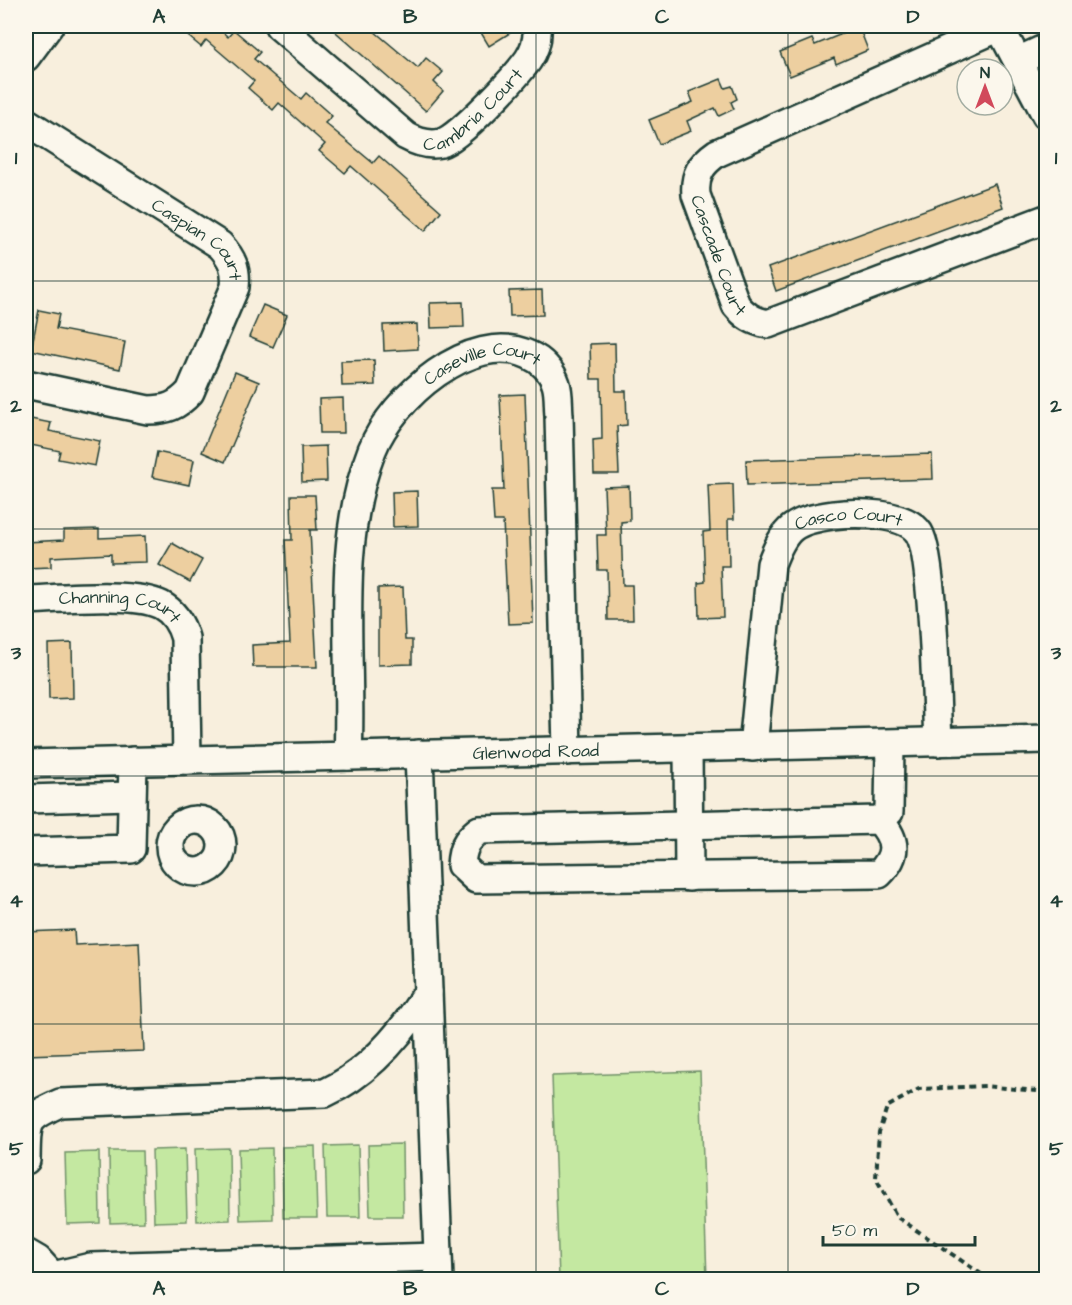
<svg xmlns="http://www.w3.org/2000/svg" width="1072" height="1305" font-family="'Architects Daughter',sans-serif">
	<rect width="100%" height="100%" fill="#f8efdd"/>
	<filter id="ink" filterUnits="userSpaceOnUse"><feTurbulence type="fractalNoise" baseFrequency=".0167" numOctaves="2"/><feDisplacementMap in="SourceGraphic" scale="12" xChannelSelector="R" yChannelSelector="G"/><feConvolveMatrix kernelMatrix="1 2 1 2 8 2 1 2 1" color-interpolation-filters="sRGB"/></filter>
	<g filter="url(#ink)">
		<g fill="#c4e8a1" stroke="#72926a" stroke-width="1.5">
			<path d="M700,1071L707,1279H559L552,1076Z"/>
			<path d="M402,1144L403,1216H370L368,1145Z"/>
			<path d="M358,1145L360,1217H327L325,1146Z"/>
			<path d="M315,1146L317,1218H283L282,1147Z"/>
			<path d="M229,1148L230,1220L197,1221L195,1149Z"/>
			<path d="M272,1148L273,1219L240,1220L238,1149Z"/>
			<path d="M185,1149L187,1221L154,1222L152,1150Z"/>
			<path d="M109,1151H142L144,1222L110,1223Z"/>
			<path d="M99,1152L100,1223L67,1224L65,1153Z"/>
		</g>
		<g fill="#edcfa0" stroke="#1f3d34" stroke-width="1.5">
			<path d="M176,26H219L217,27L228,37L234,30L260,52L254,59L301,99L306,93L332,116L325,123L373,163L379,156L441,211L425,231L351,166L345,173L319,151L325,144L279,103L273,110L248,88L254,81L206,40L201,47Z"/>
			<path d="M329,26H368L418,68L426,58L443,72L434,82L443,91L426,111Z"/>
			<path d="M477,26H521L489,46Z"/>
			<path d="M859,27L868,50L836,64L834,58L790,76L780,52L812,39L815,45Z"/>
			<path d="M721,79L725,88L732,86L737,99L731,102L734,109L719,116L715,108L687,121L691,131L659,144L649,120L693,102L689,92Z"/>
			<path d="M995,184L1003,207L776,291L768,268Z"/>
			<path d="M542,290L543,315L510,316L509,291Z"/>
			<path d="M463,302L464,327L431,328L430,303Z"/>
			<path d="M263,305L287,315L273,347L249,337Z"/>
			<path d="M39,310L59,314L56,329L125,342L120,369L31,350Z"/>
			<path d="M417,324L418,349L384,351L383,325Z"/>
			<path d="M615,343L616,391H626L627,425L617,426L619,474H594L593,440L602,439L601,379H591L590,344Z"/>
			<path d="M374,360L375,385L342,386L341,361Z"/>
			<path d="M235,372L259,382L225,462L202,452Z"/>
			<path d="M525,394L533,623L508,624L503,521H494L492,490H504L500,395Z"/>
			<path d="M343,398L344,433H320L319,399Z"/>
			<path d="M26,418L51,423L49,431L100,441L95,466L58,459L60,451L26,444Z"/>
			<path d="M326,446L327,481L302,482L301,447Z"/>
			<path d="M157,452L194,460L189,485L152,477Z"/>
			<path d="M932,454L933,479L747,485L746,460Z"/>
			<path d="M733,484L734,519H728L729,566H721L723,617L699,618L698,583L705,582L703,532L710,531L708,485Z"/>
			<path d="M629,486L630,521L621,522L623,585H632L633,620H608L607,570H598L597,535H606L604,487Z"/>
			<path d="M417,491L418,526L393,527L392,492Z"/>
			<path d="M291,495H315L317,530H310L317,667H253L252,645L290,643L285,540H292Z"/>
			<path d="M99,529V538L145,536L146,562L111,563V554L51,557V567L26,568V542L64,540V530Z"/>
			<path d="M172,543L202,560L190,582L159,565Z"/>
			<path d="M403,587L405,640H412V664L378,665V588Z"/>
			<path d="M72,643L73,698L49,699L48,644Z"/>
			<path d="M74,930L75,945L139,942L144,1051L26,1055V932Z"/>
		</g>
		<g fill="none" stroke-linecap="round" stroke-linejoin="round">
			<defs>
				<g id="minor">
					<path id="s1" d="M279,26L406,136C417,142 428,146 441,143C459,138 515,78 528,60C535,50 538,38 537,26"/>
					<path d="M999,26L1046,115"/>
					<path id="s2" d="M1000,27L717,153C701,164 694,175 696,195L736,305C745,316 753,321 768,324L1046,219"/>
					<path d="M26,57L49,26"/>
					<path d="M1018,61L1046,48"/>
					<path id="s3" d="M26,122L220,245C232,258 237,269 235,287L190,392C177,406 167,410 148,410L26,384"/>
					<path id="s4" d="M26,600C58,599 134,591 161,605C174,612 181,624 185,638L187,760"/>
					<path id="s5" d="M753,747L771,564C785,527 793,521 833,515C855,512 905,512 919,533C934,557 936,706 938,742"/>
					<path d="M688,748L689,877"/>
					<path d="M419,754L439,1280"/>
					<path id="s6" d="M348,756C353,653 334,548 372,450C392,399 471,328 529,355C541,360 552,371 556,384C559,393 558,405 559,415L567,751"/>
					<path id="s7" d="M26,764L1046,739"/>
					<path d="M26,799L131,796"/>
					<path d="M879,820C897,840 898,855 879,874L476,879L461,865C462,849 466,840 479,830L879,820L889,812L890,744"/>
					<circle cx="196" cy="846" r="26"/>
					<path d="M26,852L131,849L133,761"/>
					<path d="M26,1160C27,1121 24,1119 60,1103L325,1093C369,1073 403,1032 428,992"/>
					<path d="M26,1253L38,1260L56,1280"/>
					<path d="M53,1276L91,1267L437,1257"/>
				</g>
			</defs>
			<use href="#minor" stroke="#1f3d34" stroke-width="32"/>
			<path stroke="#1f3d34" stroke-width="4" stroke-dasharray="6 4.5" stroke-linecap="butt" d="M990,1280L897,1217L876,1178L879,1132L887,1107L919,1089L985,1086L1046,1092"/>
			<use href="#minor" stroke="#fbf7ec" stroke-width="27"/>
		</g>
	</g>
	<path fill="none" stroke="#1f3d34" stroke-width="1.5" stroke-opacity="0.55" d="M284,26V1280M536,26V1280M788,26V1280M26,281H1046M26,529H1046M26,776H1046M26,1024H1046"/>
	<g text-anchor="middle" stroke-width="6" stroke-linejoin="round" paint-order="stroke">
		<g font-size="18" fill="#1f3d34" stroke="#fbf7ec">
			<text dy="6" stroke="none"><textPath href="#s1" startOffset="249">Cambria Court</textPath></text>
			<text dy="6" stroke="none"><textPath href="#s3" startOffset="210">Caspian Court</textPath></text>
			<text dy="6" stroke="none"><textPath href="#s2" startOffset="424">Cascade Court</textPath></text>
			<text dy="6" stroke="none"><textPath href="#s6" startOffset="459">Caseville Court</textPath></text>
			<text dy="6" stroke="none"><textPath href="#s5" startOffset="285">Casco Court</textPath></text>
			<text dy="6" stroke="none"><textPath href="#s4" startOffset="96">Channing Court</textPath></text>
			<text dy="6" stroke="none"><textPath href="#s7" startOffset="510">Glenwood Road</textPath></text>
		</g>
	</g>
	<rect width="1072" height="1305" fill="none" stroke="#fbf7ec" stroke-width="66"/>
	<g transform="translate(985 87)"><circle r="28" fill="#fbf7ec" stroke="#a3ada2" stroke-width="1.5"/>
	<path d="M0-4.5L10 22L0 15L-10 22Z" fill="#d1495b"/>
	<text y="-9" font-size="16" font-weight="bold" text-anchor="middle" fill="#1f3d34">N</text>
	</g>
	<path d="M823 1236v9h152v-9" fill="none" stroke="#1f3d34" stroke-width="3"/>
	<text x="832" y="1236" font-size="18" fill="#1f3d34" stroke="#fbf7ec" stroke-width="4.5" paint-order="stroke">50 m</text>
	<rect x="33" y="33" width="1006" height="1239" fill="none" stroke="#1f3d34" stroke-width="2"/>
	<g font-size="20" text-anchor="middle" font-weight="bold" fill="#1f3d34">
		<text x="159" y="23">A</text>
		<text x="410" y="23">B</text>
		<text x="662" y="23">C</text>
		<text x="913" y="23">D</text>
		<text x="16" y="164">1</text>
		<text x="1056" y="164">1</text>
		<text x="16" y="412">2</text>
		<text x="1056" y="412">2</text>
		<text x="16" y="659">3</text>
		<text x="1056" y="659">3</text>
		<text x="16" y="907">4</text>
		<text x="1056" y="907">4</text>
		<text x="16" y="1155">5</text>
		<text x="1056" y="1155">5</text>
		<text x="159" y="1295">A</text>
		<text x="410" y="1295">B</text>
		<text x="662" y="1295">C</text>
		<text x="913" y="1295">D</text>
	</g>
</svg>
